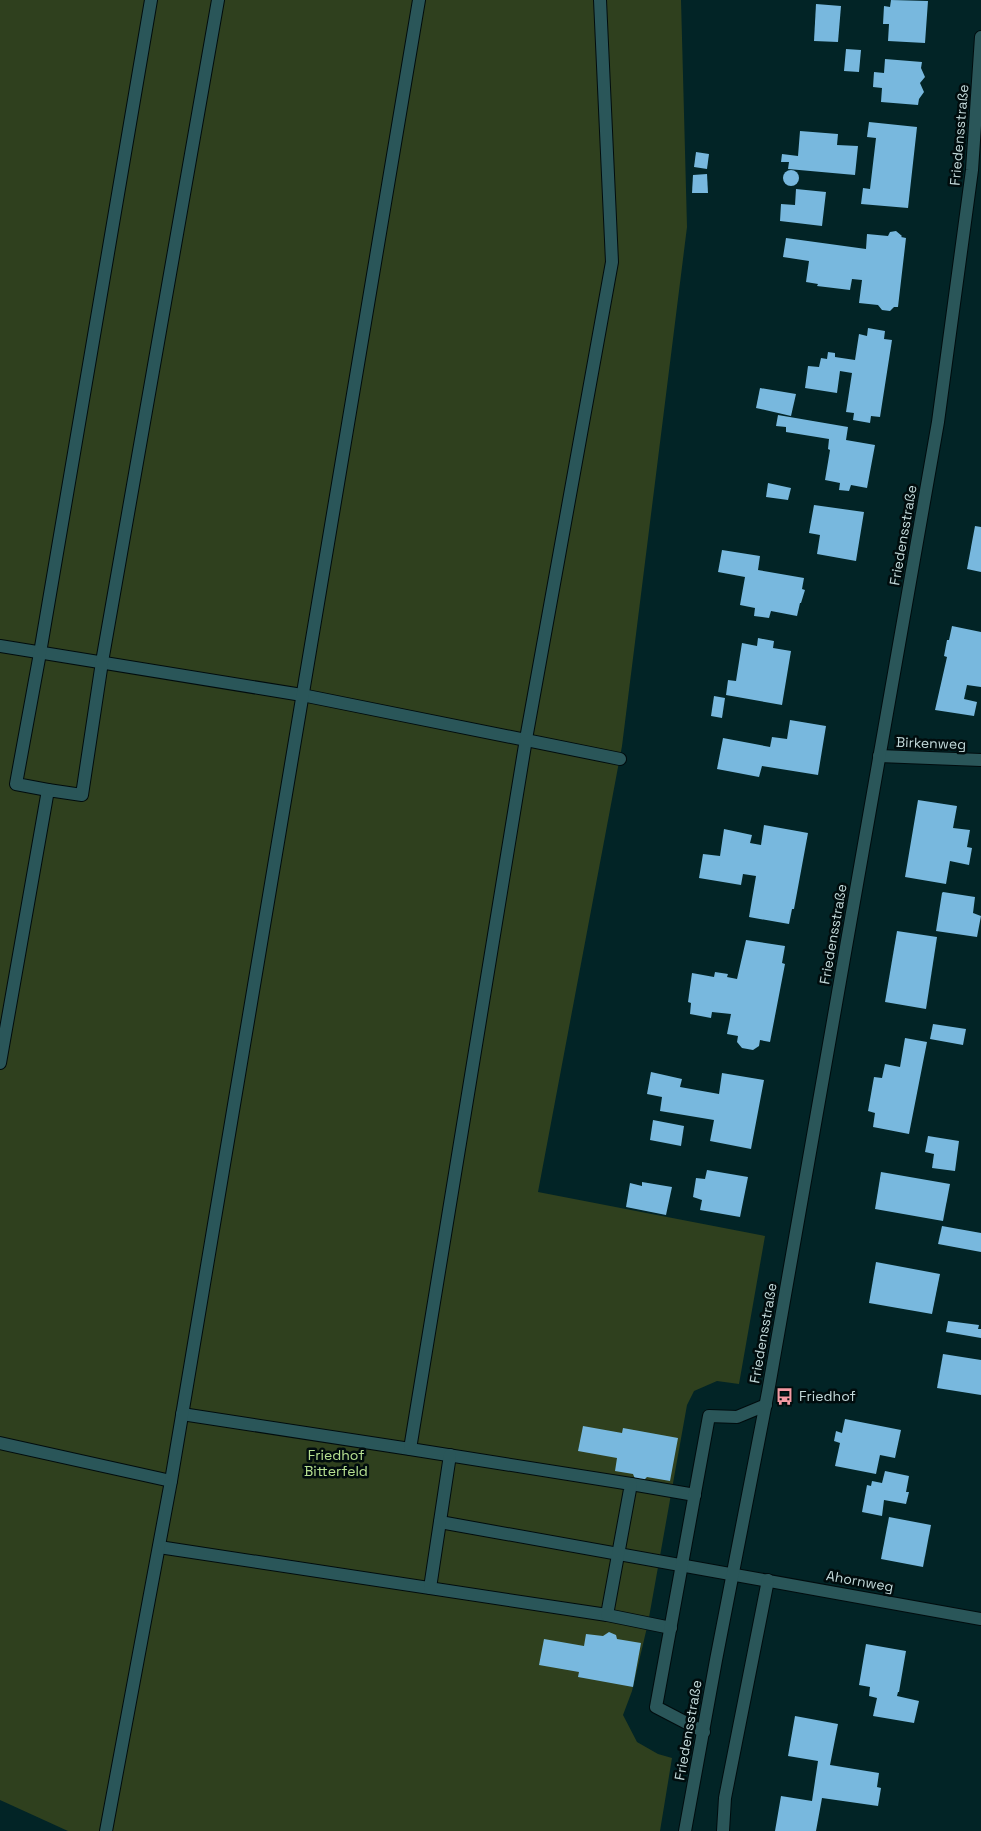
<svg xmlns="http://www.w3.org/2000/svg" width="981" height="1831" font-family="'Space Grotesk',sans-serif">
	<rect width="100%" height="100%" fill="#022426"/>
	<path fill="#2f401e" d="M0,0H681L687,227L622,746L538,1192L765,1236L739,1384L717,1381L694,1391L687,1405L648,1623L632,1691L623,1715L637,1742L658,1754L672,1758L660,1831H68L0,1800Z"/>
	<g fill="#78b8de">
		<path d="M891,0L928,1L925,43L888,41L889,24H883L884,6L890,7Z"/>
		<path d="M816,4L841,6L838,42L814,41Z"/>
		<path d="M846,49L861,50L859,72L844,71Z"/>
		<path d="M885,59L922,62L921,68L925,77L920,83L924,92L919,99L918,105L881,102L882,88L873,87L874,72L884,73Z"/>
		<path d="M869,122L917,127L908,208L861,204L863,188L870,189L876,138L867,137Z"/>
		<path d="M800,131L838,134L837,145L858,146L855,175L788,169L789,162H781L782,154L798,156Z"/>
		<path d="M696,152L709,154L707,169L694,167Z"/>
		<circle cx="791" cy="178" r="8"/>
		<path d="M707,174L708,193H692L693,175Z"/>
		<path d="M796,189L826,192L822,226L780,221L781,204L795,205Z"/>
		<path d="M896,231L902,236L901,237L906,238L898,307H894L890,311L882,310L878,305L859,303L862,280L852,279L850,290L817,286L818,284L806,282L809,261L783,257L786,238L866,249L867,234L888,236L890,232Z"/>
		<path d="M868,328L885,331L884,339L892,340L880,417L871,416L870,423L853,420L854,413L846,412L852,373L840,371L837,393L805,388L808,366L819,367L821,358L827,359L828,352L835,353V357L855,360L859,334L867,336Z"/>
		<path d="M760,388L796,394L791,416L756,408Z"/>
		<path d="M778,415L848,427L846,440L875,445L867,488L851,485L849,491L839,490L840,483L825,480L830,450L828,449L829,439L786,432V427L776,426Z"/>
		<path d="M768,483L791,488L788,500L766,497Z"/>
		<path d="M814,505L864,512L856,561L817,554L820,535L809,533Z"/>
		<path d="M975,526L981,527V572L967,569Z"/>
		<path d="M722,550L760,556L758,570L804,578L802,589L805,590L801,603H800L797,616L771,611L769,618L754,616L755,608L740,605L745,577L718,572Z"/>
		<path d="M952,626L981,632V687L967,685L964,699L977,702L974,716L935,710L947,657L944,656L947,640H949Z"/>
		<path d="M758,638L774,641L773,648L791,651L782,705L726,695L728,680L736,681L742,643L757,646Z"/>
		<path d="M714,696L725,698L722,718L711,716Z"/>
		<path d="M790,720L826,726L818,775L762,766L759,777L717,769L723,738L770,747L772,737L787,739Z"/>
		<path d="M918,800L957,806L953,828L970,830L967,847L972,848L969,865L950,861L946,884L905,877Z"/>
		<path d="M764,825L808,833L794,909H792L789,924L749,917L756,876L743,874L741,885L699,878L703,854L720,856L724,829L752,835L750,843L761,845Z"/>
		<path d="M943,892L975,897L973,913L981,916L977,937L936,931L942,893Z"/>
		<path d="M897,931L937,937L926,1009L885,1002Z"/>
		<path d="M746,940L785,946L782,963L785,964L770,1042L760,1040L759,1046L753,1050L742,1048L737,1042L738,1036L727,1034L731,1014L712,1012L711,1018L690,1014L691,1003L688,1002L692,973L714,977L715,972L728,974L727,977L737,979Z"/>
		<path d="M933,1024L966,1029L963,1045L930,1039Z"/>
		<path d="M905,1038L927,1042L909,1134L873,1127L875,1113L868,1111L874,1077L882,1078L885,1064L900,1067Z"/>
		<path d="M651,1072L682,1079L680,1087L719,1094L722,1073L764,1080L751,1149L710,1141L714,1120L660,1111L662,1097L647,1094Z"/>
		<path d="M653,1120L684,1126L681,1146L650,1140Z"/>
		<path d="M928,1136L959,1141L955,1171L932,1168L934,1154L925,1152Z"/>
		<path d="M707,1170L748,1177L740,1217L700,1210L702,1200L693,1197L696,1178L705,1179Z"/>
		<path d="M881,1172L950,1184L943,1221L875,1209Z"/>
		<path d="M642,1182L672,1187L666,1215L626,1207L630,1183L642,1186Z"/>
		<path d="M942,1226L981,1233V1252L938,1244Z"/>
		<path d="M876,1262L940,1274L932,1314L869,1303Z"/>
		<path d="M948,1321L979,1325L978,1329H981V1338L946,1332Z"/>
		<path d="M943,1354L981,1360V1395L937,1388Z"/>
		<path d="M845,1419L901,1430L895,1458L880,1455L876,1474L835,1466L840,1443L834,1441L836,1431L842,1433Z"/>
		<path d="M583,1426L622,1433L623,1428L678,1438L670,1481L647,1477L644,1480L635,1479L633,1474L615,1471L617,1458L578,1451Z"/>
		<path d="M885,1471L909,1476L906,1492H909L906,1504L884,1500L882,1516L862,1512L867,1485L871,1486L872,1481L882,1483Z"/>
		<path d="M889,1517L931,1525L923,1567L881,1559Z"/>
		<path d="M609,1632L616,1635L617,1639L641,1643L633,1687L578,1677L579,1672L539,1665L544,1639L584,1646L586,1634L603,1636Z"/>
		<path d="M866,1644L906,1651L899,1692H898L897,1696L919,1701L914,1723L873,1716L877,1698L869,1696L870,1687L859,1685Z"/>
		<path d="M795,1716L838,1724L830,1765L879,1773L877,1787L881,1788L878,1806L822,1798L816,1831H775L781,1796L812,1801L818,1761L788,1756Z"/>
	</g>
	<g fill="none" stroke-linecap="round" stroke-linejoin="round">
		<defs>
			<g id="minor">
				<path d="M0,646L302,695L620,759"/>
				<path d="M879,756L981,760"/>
				<path d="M48,790L16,784L40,653L151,0"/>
				<path d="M0,1063L48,790L82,795L102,662L218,0"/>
				<path d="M182,1414L410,1449"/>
				<path d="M0,1443L171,1481"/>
				<path d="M631,1484L695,1495"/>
				<path d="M440,1522L981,1619"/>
				<path d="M159,1547L607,1615L631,1484L410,1449L526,739L612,262L600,0"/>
				<path d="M430,1588L450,1455"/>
				<path d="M607,1615L671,1628"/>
				<path d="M704,1732L656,1707L709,1416L737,1417L766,1405"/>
				<path d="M106,1831L171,1481L419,0"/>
				<path d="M685,1831L716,1660L768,1392L938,422L972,170L981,37"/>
				<path d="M723,1831L725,1798L768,1580"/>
			</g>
		</defs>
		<use href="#minor" stroke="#000c0e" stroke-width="14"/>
		<use href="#minor" stroke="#2a5659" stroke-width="12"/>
	</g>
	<defs>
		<symbol id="bus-bare" viewBox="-9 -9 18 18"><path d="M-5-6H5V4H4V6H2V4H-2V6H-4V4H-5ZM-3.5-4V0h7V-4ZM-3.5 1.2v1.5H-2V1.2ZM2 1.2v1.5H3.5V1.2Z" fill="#f49aa3" stroke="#000c0d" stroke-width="2.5" paint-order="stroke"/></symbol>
	</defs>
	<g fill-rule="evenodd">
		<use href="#bus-bare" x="772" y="1384" width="25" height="25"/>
	</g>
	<g text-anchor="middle" stroke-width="5" stroke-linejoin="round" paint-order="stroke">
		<g font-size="14" fill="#c3dadb" stroke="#000c0d">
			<text transform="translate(959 135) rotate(-85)" y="5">Friedensstraße</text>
			<text transform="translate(903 535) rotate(-80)" y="5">Friedensstraße</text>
			<text transform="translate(931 743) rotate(2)" y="5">Birkenweg</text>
			<text transform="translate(833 934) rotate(-80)" y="5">Friedensstraße</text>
			<text transform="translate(763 1333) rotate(-80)" y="5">Friedensstraße</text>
			<text transform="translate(860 1581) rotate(10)" y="5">Ahornweg</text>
			<text transform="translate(688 1730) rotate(-80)" y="5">Friedensstraße</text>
		</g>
		<g font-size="14" fill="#c3dadb" stroke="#000c0d" text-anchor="start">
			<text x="799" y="1401">Friedhof</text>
		</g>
		<g font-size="14" fill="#b8e292" stroke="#000c0d">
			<text x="336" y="1460">Friedhof<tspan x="336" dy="16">Bitterfeld</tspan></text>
		</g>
	</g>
</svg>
